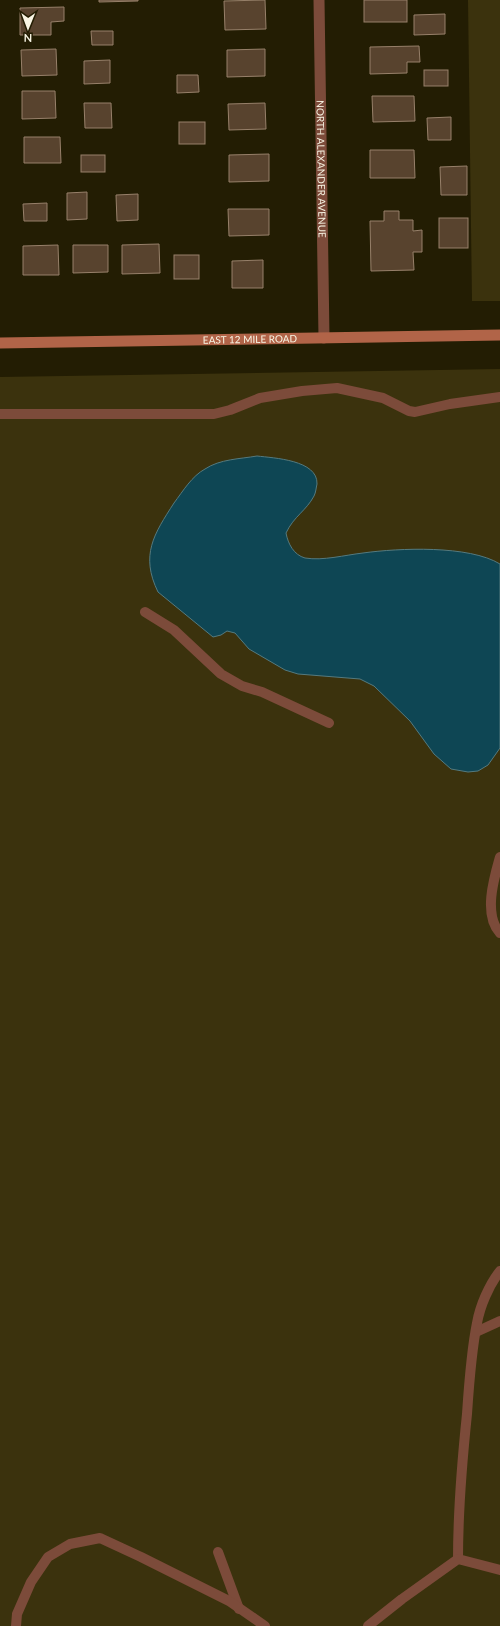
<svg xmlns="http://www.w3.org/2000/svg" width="500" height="1626" font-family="Lato,sans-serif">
	<rect width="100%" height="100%" fill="#231d03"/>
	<g fill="#3b320d">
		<path d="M468,0H500V301H472Z"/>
		<path d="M500,369V1626H0V377Z"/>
	</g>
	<path fill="#0e4654" stroke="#547a7f" d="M257,456C274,458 318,460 317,484C316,488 316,492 314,496C306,511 294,516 286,533C288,544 294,555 305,558C323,561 345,555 363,553C399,548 469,545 500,564V748L488,765L478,771L468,772L451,769L434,754L410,721L374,686L360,679L298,674L285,670L249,649L235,633L227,631L221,635L213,637L158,592C140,555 154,534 174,503C183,491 192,476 205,469C220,459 240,459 257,456Z"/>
	<g fill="#58432e" stroke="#97806a">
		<path d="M99,0H138V1L99,2Z"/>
		<path d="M265,0L266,29L225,30L224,1Z"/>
		<rect x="364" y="0" width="43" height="22"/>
		<path d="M64,7V21L51,22V35H20V8Z"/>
		<path d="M445,14V34L414,35V15Z"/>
		<path d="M91,31H113V45H92Z"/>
		<path d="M419,46L420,62H407V73L370,74V47Z"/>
		<path d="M56,49L57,75L22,76L21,50Z"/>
		<path d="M265,49V76L227,77V50Z"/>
		<path d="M110,60V83L84,84V61Z"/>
		<rect x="424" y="70" width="24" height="16"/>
		<path d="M177,75H198L199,92L177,93Z"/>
		<path d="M22,91H55L56,118L22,119Z"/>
		<path d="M372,96H414L415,121L373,122Z"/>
		<path d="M84,103H111L112,128H85Z"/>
		<path d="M265,103L266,129L229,130L228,104Z"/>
		<path d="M451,117V140H428L427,118Z"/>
		<rect x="179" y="122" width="26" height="22"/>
		<path d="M24,137H60L61,163H24Z"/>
		<path d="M370,150H414L415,178H370Z"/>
		<path d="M269,154V181L229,182V155Z"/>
		<rect x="81" y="155" width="24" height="17"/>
		<path d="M467,166V195H441L440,167Z"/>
		<path d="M87,192V219L67,220V193Z"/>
		<path d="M138,194V220L117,221L116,195Z"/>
		<path d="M47,203V221H24L23,204Z"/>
		<path d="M228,209H269V235L229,236Z"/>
		<path d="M384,211H399V220H413V231L422,230V252H413L414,270L371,271L370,221H384Z"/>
		<rect x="439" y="218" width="29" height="30"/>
		<path d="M159,244L160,273L122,274V245Z"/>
		<path d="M58,245L59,275H23V246Z"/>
		<path d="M73,245H108V272L73,273Z"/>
		<rect x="174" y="255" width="25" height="24"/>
		<path d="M263,260V288H232V261Z"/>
	</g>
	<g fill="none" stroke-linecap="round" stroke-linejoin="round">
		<g stroke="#7c4b3a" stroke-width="10">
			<path d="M0,414H214L230,410L260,398L302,391L337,388L383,398L409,411L415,412L450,404L500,397"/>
			<path d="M145,612L174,630L221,674L242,686L262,692L329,723"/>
			<path d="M500,857C494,878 483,915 500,933"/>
			<path d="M476,1332L500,1321"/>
			<path d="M218,1552L239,1609"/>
			<path d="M458,1559C458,1511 462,1462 467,1414C469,1384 471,1353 477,1323C480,1306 489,1285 500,1271"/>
			<path d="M16,1626L17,1614L31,1582L48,1557L70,1544L100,1538L141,1557L229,1601L265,1626"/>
			<path d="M368,1626L402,1599L458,1559L500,1570"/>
		</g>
		<path stroke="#7c4b3a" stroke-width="11" id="s1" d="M319,0L324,338"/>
		<path stroke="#b16448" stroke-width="11" id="s2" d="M0,343L500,335"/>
	</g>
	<g text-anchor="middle" stroke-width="3" stroke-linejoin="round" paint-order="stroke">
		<g font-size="10" fill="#f8f5e4" stroke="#231d03">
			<text dy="4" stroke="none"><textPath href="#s1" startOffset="169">NORTH ALEXANDER AVENUE</textPath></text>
			<text dy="4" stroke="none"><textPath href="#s2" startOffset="250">EAST 12 MILE ROAD</textPath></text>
		</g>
	</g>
	<g transform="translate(28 28) rotate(181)" stroke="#231d03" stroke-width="3" paint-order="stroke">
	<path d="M0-3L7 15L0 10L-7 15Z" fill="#f8f5e4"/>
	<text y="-6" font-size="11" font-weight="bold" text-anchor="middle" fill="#f8f5e4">N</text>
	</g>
</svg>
